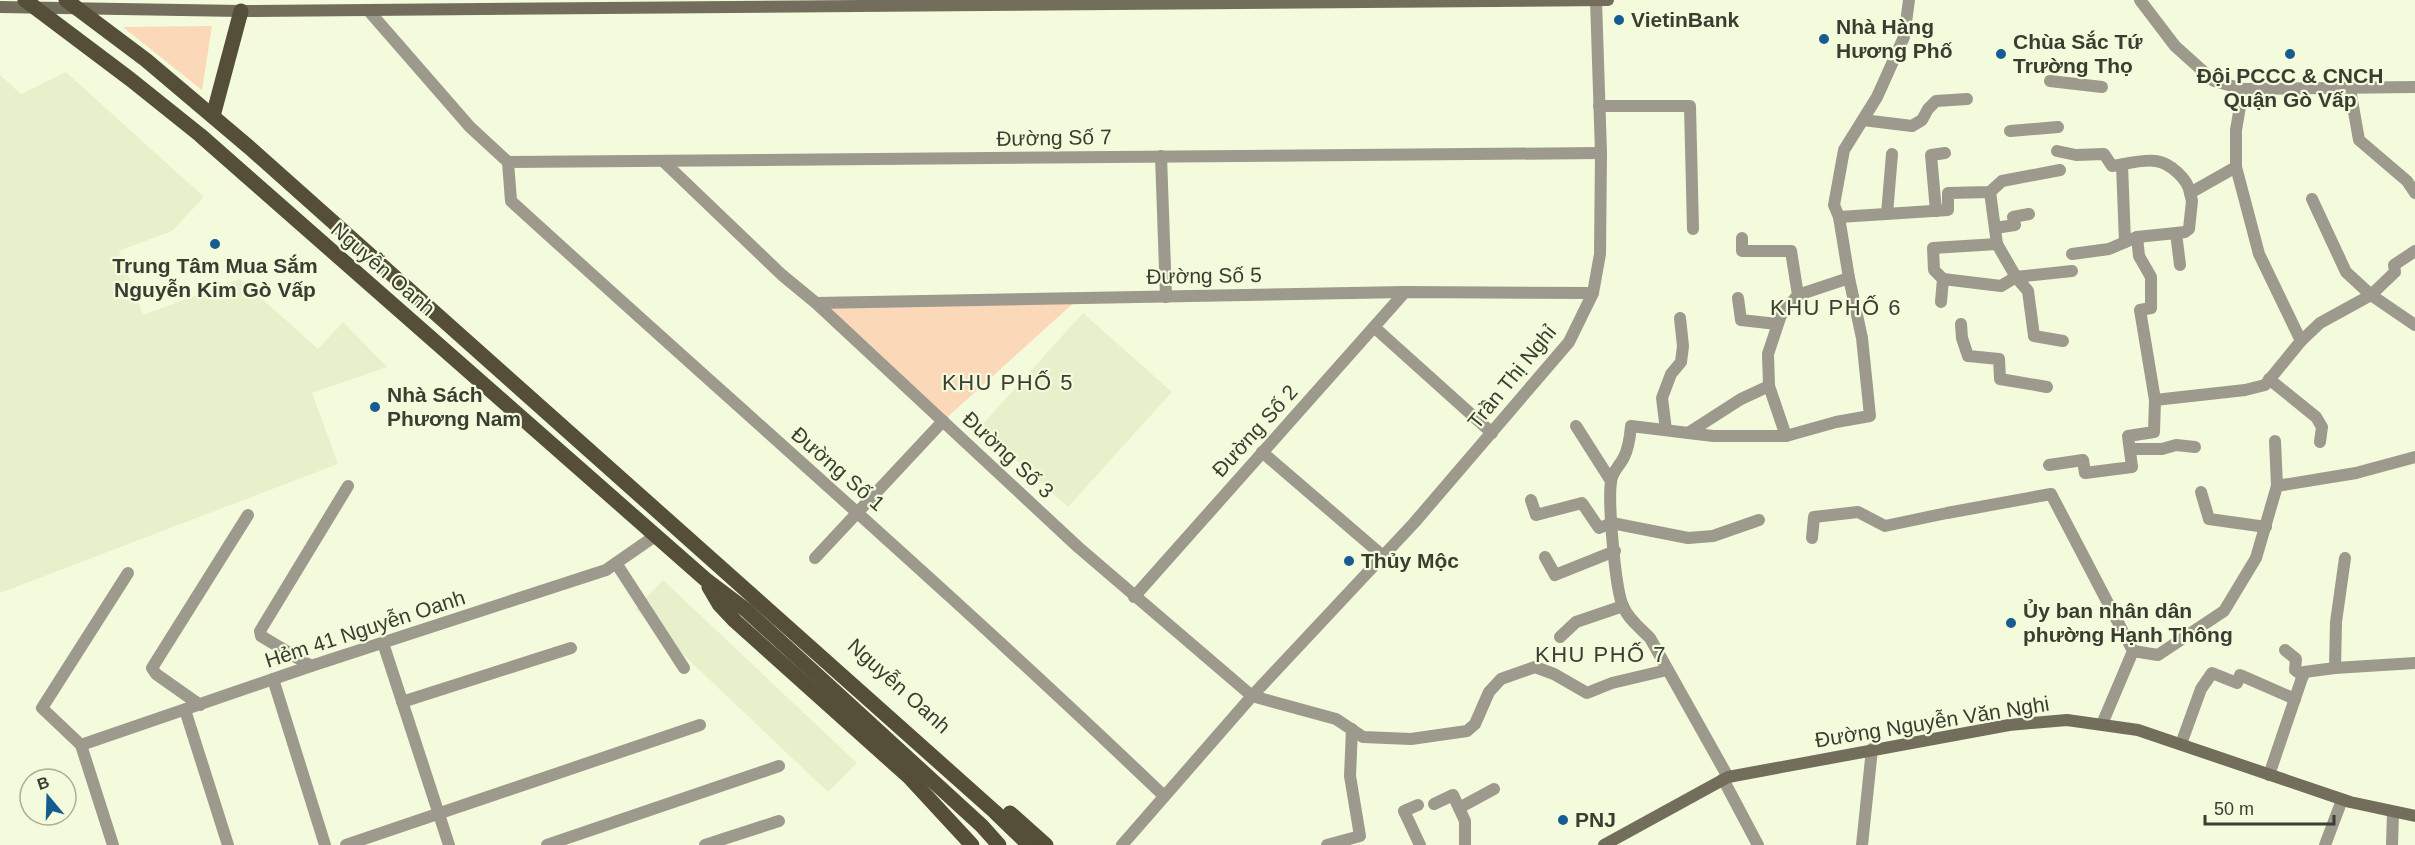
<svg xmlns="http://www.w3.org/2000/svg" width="2415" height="845" font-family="Helvetica,sans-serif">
	<rect width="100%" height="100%" fill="#f4fadc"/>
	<g fill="#e8f0cb">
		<path d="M66,72L204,197L172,231L119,251L143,315L240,279L318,349L343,322L387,367L312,393L338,464L0,593V75L21,94Z"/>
		<path d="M1083,313L1172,392L1068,507L980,427Z"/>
		<path d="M663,580L857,763L828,792L635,609Z"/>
	</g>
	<g fill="#fad8b8">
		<path d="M212,26L202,90L123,27Z"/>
		<path d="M1079,298L943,421L816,303Z"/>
	</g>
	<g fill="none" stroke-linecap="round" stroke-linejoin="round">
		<g stroke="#9d998d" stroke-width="12">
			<path d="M2140,0L2175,46L2214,81L2243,89L2415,87"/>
			<path d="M368,10L470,127L508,162"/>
			<path d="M2050,81L2102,87"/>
			<path d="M2243,89L2236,130V167L2259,254L2301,341"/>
			<path d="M2350,89L2359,140L2407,181L2415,193"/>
			<path d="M1599,106H1690L1693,229"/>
			<path d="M1863,120L1912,126L1922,120L1928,109L1936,101L1967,99"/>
			<path d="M2010,131L2058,127"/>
			<path d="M2057,151L2076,155L2104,154L2112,166C2125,164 2143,159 2156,161C2170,163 2188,179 2190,193L2236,167"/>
			<path d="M1161,156L1166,297"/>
			<path d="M508,162L1601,153"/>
			<path d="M508,162L511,201C728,399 951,592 1164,796"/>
			<path d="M664,162L782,275L816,303L1078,547L1252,696L1336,719L1363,737L1411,739L1467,731L1475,724L1489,692L1501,679L1535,667L1554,674L1587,693L1612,683L1667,670"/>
			<path d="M2122,165L2125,242"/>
			<path d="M1990,192L1997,244L2016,277L2072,271"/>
			<path d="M2312,199L2346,272L2371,295L2415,325"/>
			<path d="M1936,211L1931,155L1945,153"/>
			<path d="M1887,214L1892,154"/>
			<path d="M1839,217L1948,210V193L1990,192L2002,181L2060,170"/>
			<path d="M1995,228L2015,225L2013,217L2029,214"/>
			<path d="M2176,233L2185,232L2189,229L2192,201L2190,193"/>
			<path d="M2137,237L2139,256L2151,277V308L2140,310L2155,400"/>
			<path d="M1742,238V251H1791L1798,295L1781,315L1768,354L1769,386L1786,436"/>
			<path d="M2072,254L2109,249L2137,237L2176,233L2180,265"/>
			<path d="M1943,279L2001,286L2016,277L2028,291L2034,336L2063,341"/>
			<path d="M1798,295L1849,278"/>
			<path d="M1738,298L1741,320L1777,324"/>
			<path d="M1941,302L1943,279L1934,270L1933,248L1997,244"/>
			<path d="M816,303L1405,292L1593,293"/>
			<path d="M1961,324L1962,338L1968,356L1999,359L2000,379L2047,387"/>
			<path d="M1374,327L1492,433"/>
			<path d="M2269,379L2316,417L2322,427L2320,442"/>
			<path d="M1576,426L1611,481"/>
			<path d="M1666,430L1662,398L1671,374L1681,362L1683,346L1680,318"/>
			<path d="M1688,433L1741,399L1769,386"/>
			<path d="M2275,441L2277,486"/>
			<path d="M2130,449H2162L2176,445L2195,447"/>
			<path d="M1262,452L1383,556"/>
			<path d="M2049,465L2083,460L2085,473L2132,467L2128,436L2154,432L2155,400L2245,390L2265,385L2301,341L2320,323L2371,295L2395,272L2394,265L2415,251"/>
			<path d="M2201,492L2209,519L2266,527"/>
			<path d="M1531,500L1536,515L1582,503L1599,528L1612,523L1688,538L1713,536L1759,520"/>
			<path d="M1812,538L1814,517L1858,512L1885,526L1947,513L2051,494L2133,651L2102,724"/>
			<path d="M1545,557L1555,575L1615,551"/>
			<path d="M815,558L943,421"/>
			<path d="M616,563L684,668"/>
			<path d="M1134,597L1405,292"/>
			<path d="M1560,637L1576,622L1623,606"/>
			<path d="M383,643L449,845"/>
			<path d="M2285,650L2296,659L2295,670L2303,676"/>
			<path d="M2133,651L2158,655L2224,611L2256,558L2277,486L2356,473L2415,457"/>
			<path d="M311,666L261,636L260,631L348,486"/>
			<path d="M2335,668L2415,663"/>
			<path d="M273,679L325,845"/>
			<path d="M402,702L571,648"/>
			<path d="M200,705L156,674L152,668L248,515"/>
			<path d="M185,710L228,845"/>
			<path d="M2181,744L2201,689L2212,673L2237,683L2240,675L2295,699"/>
			<path d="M81,745L311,666L606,570L655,536"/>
			<path d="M81,745L42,708L128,573"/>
			<path d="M81,745L113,845"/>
			<path d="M2269,775L2304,672L2335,668L2336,622L2345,558"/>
			<path d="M1728,777L1650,638C1641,629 1628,619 1623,606C1615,589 1608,502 1611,482C1612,471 1620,466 1624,457C1629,448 1630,436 1631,426L1713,436H1786L1836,422L1870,416L1862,338L1849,278L1839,217L1834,205L1844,150L1877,97L1904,37L1909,0"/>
			<path d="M1723,779L1758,845"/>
			<path d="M1434,804L1453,795L1459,808"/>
			<path d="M1418,805L1404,811L1420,845"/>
			<path d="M346,845L700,725"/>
			<path d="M547,845L779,766"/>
			<path d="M705,845L779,821"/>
			<path d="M1122,845L1252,696L1414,523L1569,342L1593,293L1600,254L1601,153L1596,0"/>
			<path d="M1327,845L1360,836L1350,776L1352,729"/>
			<path d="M1465,845V821L1459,808L1494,789"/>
			<path d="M1862,845L1872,749"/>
			<path d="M2325,845L2342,800"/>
			<path d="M2392,845L2393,813"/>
		</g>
		<g stroke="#736d5b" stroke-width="12">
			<path d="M0,7L241,11L1608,0"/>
			<path d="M1604,845L1728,777L2009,725L2067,720L2138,730L2350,802L2415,816"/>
		</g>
		<g stroke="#554e39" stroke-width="15">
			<path d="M25,0L130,79L200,135L705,579L746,610L982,826L999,845"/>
			<path d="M66,0L146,60L250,148L995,812L1029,845"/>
			<path d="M213,116L241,11"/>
			<path d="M709,587L719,604L735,621L909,777L972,845"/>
			<path d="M1010,813L1046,845"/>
		</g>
	</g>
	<g fill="#155d91" stroke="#f4fadc" stroke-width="2">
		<circle cx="1619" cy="20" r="6"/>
		<circle cx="1824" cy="39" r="6"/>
		<circle cx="2001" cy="54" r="6"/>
		<circle cx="2290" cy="54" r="6"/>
		<circle cx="215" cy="244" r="6"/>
		<circle cx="375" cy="407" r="6"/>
		<circle cx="1349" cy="561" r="6"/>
		<circle cx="2011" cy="623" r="6"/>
		<circle cx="1563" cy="820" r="6"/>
	</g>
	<g text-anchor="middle" stroke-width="4.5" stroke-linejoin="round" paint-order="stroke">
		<g font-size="21" font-weight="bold" fill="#3a3d31" stroke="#f4fadc" text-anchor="start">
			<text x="1631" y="27">VietinBank</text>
			<text x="1836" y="34">Nhà Hàng<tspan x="1836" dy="24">Hương Phố</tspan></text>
			<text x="2013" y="49">Chùa Sắc Tứ<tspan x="2013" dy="24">Trường Thọ</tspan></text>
			<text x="2290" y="83" text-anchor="middle">Đội PCCC &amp; CNCH<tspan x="2290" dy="24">Quận Gò Vấp</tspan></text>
			<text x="215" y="273" text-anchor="middle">Trung Tâm Mua Sắm<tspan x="215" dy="24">Nguyễn Kim Gò Vấp</tspan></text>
			<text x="387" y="402">Nhà Sách<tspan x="387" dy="24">Phương Nam</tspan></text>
			<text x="1361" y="568">Thủy Mộc</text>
			<text x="2023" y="618">Ủy ban nhân dân<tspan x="2023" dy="24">phường Hạnh Thông</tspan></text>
			<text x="1575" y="827">PNJ</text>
		</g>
		<g font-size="21" fill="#3a3d31" stroke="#f4fadc">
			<text transform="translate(1054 138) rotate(-1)" y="7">Đường Số 7</text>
			<text transform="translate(383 269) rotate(41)" y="7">Nguyễn Oanh</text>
			<text transform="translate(1204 276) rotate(-1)" y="7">Đường Số 5</text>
			<text transform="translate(1512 377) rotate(-51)" y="7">Trần Thị Nghỉ</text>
			<text transform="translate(1255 431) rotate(-48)" y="7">Đường Số 2</text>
			<text transform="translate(1008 455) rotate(43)" y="7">Đường Số 3</text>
			<text transform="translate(838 469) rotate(41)" y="7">Đường Số 1</text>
			<text transform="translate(365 629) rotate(-18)" y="7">Hẻm 41 Nguyễn Oanh</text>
			<text transform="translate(899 686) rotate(42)" y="7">Nguyễn Oanh</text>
			<text transform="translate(1932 722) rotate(-9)" y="7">Đường Nguyễn Văn Nghi</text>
		</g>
		<g font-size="22" letter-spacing="1.5" fill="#3a3d31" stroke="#f4fadc">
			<text x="1836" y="315">KHU PHỐ 6</text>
			<text x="1008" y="390">KHU PHỐ 5</text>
			<text x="1601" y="662">KHU PHỐ 7</text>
		</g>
	</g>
	<g transform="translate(48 797) rotate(341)"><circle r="28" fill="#f4fadc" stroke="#aaae98" stroke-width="1.5"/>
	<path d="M0-4.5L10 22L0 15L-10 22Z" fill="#155d91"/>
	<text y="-9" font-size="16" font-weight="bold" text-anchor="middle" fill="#3a3d31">B</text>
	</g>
	<path d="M2205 815v9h129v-9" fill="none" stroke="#3a3d31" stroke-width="3"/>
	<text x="2214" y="815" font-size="18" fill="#3a3d31" stroke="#f4fadc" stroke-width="4.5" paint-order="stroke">50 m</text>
</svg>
